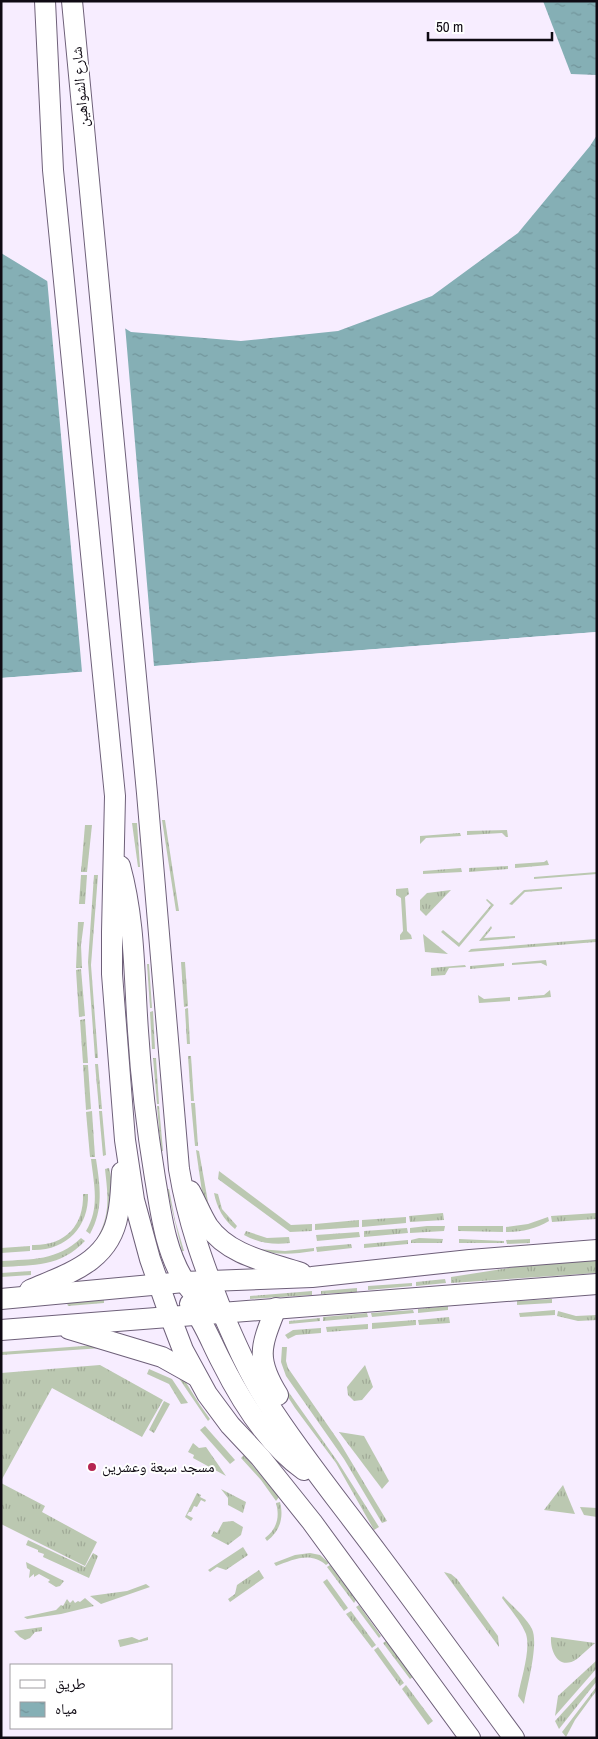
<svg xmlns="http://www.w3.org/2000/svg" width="598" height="1739" font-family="'Archivo Narrow','Noto Naskh Arabic',sans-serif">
	<defs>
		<pattern id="grass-tufts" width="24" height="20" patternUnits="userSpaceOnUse" patternTransform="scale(1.25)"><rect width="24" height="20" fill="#bbc8b1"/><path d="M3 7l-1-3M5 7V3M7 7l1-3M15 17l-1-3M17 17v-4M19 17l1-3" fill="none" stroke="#a0aa97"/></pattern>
		<pattern id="water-ripples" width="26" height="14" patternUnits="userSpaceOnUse" patternTransform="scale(1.25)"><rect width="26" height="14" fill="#85afb5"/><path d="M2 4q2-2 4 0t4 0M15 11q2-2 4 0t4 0" fill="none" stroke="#72959b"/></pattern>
	</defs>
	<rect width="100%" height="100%" fill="#f7edff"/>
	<g fill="url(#grass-tufts)">
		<path d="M162,820H165L179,911H176Z"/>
		<path d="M132,823H137L140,867H138Z"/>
		<path d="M85,825H92L87,872H81Z"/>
		<path d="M507,830L508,837H506L502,833L467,835V831Z"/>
		<path d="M460,833L461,836L426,838L420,844V836Z"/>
		<path d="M547,860L549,865L515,868V864L544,862Z"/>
		<path d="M508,866V869L469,872V868Z"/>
		<path d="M461,868L462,872L423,874V871Z"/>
		<path d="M597,872V874L534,879V877Z"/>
		<path d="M81,875H87L85,904H79Z"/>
		<path d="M94,875H98L91,965L98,1058H95L88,962Z"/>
		<path d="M562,887V889L525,892L512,905L509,904L524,890Z"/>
		<path d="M408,888L409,894L405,897L407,931L411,935L412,939L400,940V935L403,931L401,898L396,895V889Z"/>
		<path d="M451,890L426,916L420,910V900L427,893Z"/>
		<path d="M487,899L494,905L459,947L441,932L443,930L459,943L491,905L486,900Z"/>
		<path d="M78,922H84L81,945L82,968H76Z"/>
		<path d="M491,926L492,928L484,938L515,936V938L479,941Z"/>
		<path d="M423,934L448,954L425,952Z"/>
		<path d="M596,939V942L468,952L471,949Z"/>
		<path d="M546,960L547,966L541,963L512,965V963Z"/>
		<path d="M181,962H185L188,1006L184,1007Z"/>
		<path d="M504,963V966L470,969V966Z"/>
		<path d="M147,964H149L152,1008H150Z"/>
		<path d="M465,965L466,967L449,968L445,975L431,976V968Z"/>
		<path d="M81,969L85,1016L79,1017L76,970Z"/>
		<path d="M550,990L551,997L518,1000V997L544,995Z"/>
		<path d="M478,995L484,999L510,997V1001L479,1003Z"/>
		<path d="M188,1008L190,1044H187L185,1009Z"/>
		<path d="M153,1011L155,1049H152L150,1012Z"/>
		<path d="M85,1019L88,1063H83L80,1020Z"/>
		<path d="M188,1056H191L194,1101H191Z"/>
		<path d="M153,1058H156L159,1104H157Z"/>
		<path d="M95,1064H98L102,1109H99Z"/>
		<path d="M83,1065H88L91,1109L86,1110Z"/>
		<path d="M191,1103H195L198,1146H195Z"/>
		<path d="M157,1106H159L163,1151H161Z"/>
		<path d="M92,1111L95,1157H90L86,1112Z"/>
		<path d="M99,1111H102L106,1155L103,1156Z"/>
		<path d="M196,1150L199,1151L208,1202L220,1231L202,1192Z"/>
		<path d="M91,1159H96C100,1186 104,1209 90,1234L86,1231C100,1208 94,1185 91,1159Z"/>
		<path d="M109,1168C117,1199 109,1213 98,1242L96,1240C111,1215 108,1197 105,1169Z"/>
		<path d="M219,1171L291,1225L312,1224V1231L290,1232L218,1179Z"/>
		<path d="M167,1189H169L175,1220L184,1251H182Z"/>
		<path d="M214,1193L218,1194L222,1209L237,1226L235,1229C223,1219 217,1208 214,1193Z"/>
		<path d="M83,1194H88C89,1227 66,1251 32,1250V1245C65,1246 84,1226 83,1194Z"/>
		<path d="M443,1213L444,1220L410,1222L409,1216Z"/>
		<path d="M596,1213V1219L552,1222L551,1216Z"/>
		<path d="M406,1217V1223L362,1227V1220Z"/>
		<path d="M548,1217L549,1221C535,1229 522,1232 506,1232V1227L528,1224Z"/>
		<path d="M359,1220V1227L315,1230V1224Z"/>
		<path d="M427,1226H445L444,1231L410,1233V1228Z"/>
		<path d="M458,1226H503V1232L458,1231Z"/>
		<path d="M407,1228L408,1233L364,1237V1231Z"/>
		<path d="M246,1231L267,1238L289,1237L290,1243C273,1245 259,1243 244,1235Z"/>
		<path d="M359,1232L360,1237L317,1241L316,1235Z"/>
		<path d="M81,1238L85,1241C60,1267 34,1265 1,1267V1261C32,1259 57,1261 81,1238Z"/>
		<path d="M419,1238L443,1239L442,1243H411V1240Z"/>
		<path d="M459,1239L504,1241V1243H459Z"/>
		<path d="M530,1239V1243L507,1244L506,1240Z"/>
		<path d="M408,1240V1244L364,1248V1244Z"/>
		<path d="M351,1244L352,1248L317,1252L316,1247Z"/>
		<path d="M30,1246V1251L1,1253V1248Z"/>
		<path d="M314,1248V1251C294,1254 276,1256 258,1249L285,1251Z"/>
		<path d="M597,1260V1273L451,1283V1277L528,1265Z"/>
		<path d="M31,1271V1275L1,1277V1273Z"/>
		<path d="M445,1279L446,1283L416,1286V1282Z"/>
		<path d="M412,1283V1286L368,1290V1286Z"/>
		<path d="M357,1288V1292L321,1294V1291Z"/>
		<path d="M312,1291V1295L250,1299V1296Z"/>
		<path d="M552,1299V1303L517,1305V1301Z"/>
		<path d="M104,1300V1303L68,1306L67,1303Z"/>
		<path d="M448,1306V1310L418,1313V1309Z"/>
		<path d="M413,1310L414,1313L372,1317L371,1313Z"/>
		<path d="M555,1310V1315L520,1317L519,1313Z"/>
		<path d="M558,1311L576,1316L597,1315V1320L578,1321L557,1316Z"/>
		<path d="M367,1313L368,1317L323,1321V1317Z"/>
		<path d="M449,1317L450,1323L419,1325L418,1320Z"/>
		<path d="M320,1318V1321L289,1324V1321Z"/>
		<path d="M416,1320V1325L372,1329V1323Z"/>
		<path d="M368,1324V1329L327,1332L326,1327Z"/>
		<path d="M321,1328V1333L296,1335L288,1339L285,1335L293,1330Z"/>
		<path d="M272,1342L275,1343C272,1356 274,1367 280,1380L338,1462L379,1527L374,1530L336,1463L295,1408L273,1374Z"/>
		<path d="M97,1345L102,1348L1,1355V1352Z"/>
		<path d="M282,1347H287L286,1361L288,1368L340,1443L387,1521L382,1523L344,1459L286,1376L281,1362Z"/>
		<path d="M100,1365L163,1400L142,1437L52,1388L1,1481V1373Z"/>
		<path d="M365,1365L373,1387L362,1400L354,1401L348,1395L347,1387Z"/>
		<path d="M149,1369L172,1379L188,1403L181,1404L169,1384L147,1374Z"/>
		<path d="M176,1374L182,1376L200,1405L210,1419L208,1421Z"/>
		<path d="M164,1401L170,1404L154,1433L149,1430Z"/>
		<path d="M205,1426L235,1460L230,1464L200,1430Z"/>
		<path d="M339,1432L364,1436L389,1481L382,1489Z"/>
		<path d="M193,1443L199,1448L206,1447L226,1476L193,1458L194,1455L188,1452Z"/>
		<path d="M244,1455L279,1497L276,1501L261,1480L241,1458Z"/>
		<path d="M1,1483L45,1506L42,1512L97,1542L85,1566L1,1524Z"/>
		<path d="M563,1485L575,1514L544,1510Z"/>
		<path d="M221,1489L246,1502L243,1513L228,1505V1498Z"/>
		<path d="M197,1493L201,1495L200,1497L206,1500L205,1502L201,1500L197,1507L194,1506L191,1512H189L187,1515L193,1518L191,1521L185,1517Z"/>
		<path d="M280,1502C284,1518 280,1531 267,1541L265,1538C277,1529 280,1517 276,1503Z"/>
		<path d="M580,1507L597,1508V1517L584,1515Z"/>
		<path d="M233,1521L243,1527L241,1535L228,1545L211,1536L214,1531L217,1533L223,1522Z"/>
		<path d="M28,1540L85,1567L93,1553L98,1556L89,1578L43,1557L44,1554L38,1552V1550L26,1545Z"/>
		<path d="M243,1547L248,1555L226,1570L217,1567L210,1572L208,1570Z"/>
		<path d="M310,1553L320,1555L329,1563L326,1565C310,1551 293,1560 276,1566L274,1563L295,1555Z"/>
		<path d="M26,1562L64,1581L60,1586L56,1587L48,1582L50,1580L39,1574L34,1577V1574L29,1578L30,1570L27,1568Z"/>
		<path d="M330,1565L356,1600L354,1603L327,1567Z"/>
		<path d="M259,1570L264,1578L230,1602L228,1599L235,1594L237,1585Z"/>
		<path d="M444,1572L451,1574L457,1579L498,1636L499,1647Z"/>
		<path d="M327,1579L348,1608L344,1611L323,1582Z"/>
		<path d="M146,1584L150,1587L101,1604L90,1596L127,1591Z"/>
		<path d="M503,1596C512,1606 526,1617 532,1629C539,1644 527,1686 524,1704L518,1696C521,1679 531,1650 526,1634C521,1621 510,1609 502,1598Z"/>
		<path d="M85,1598L94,1606L61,1614L27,1619L24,1617L56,1610L61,1605L63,1606L67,1599L70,1603L73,1600L75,1603L78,1601L80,1602Z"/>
		<path d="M359,1605L381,1636L379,1638L356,1607Z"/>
		<path d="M351,1611L376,1645L372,1648L346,1614Z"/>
		<path d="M42,1627V1631L35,1632L30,1638L25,1640L20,1637L14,1631Z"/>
		<path d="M132,1637L139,1640L148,1637V1640L120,1647L118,1640Z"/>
		<path d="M551,1637L595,1643C589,1648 583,1654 577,1659C559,1671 550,1652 551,1637Z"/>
		<path d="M386,1641L413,1677L410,1679L383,1643Z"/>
		<path d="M378,1647L404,1683L400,1686L374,1650Z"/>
		<path d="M597,1660V1668L555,1716L558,1696Z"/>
		<path d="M597,1675V1681L559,1729L555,1721Z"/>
		<path d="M406,1685L433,1721L428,1725L402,1689Z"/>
		<path d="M597,1686V1690L575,1720L566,1737L562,1732Z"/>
	</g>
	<g fill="url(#water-ripples)">
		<path d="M543,1H597V75L571,74Z"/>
		<path d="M597,135V632L1,678V253L131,332L241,341L338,331L432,296L518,233L590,146Z"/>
	</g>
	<path fill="#f7edff" d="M47,278L125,325L154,666L597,632V635L1,681V678L82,672Z"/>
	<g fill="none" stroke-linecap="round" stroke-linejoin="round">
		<defs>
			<g id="minor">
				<path d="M45,1L53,170L115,796L112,932V974L125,1140L134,1200L150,1259L170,1316L183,1350L207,1394L230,1425L260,1457L312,1522L470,1738"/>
				<path d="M72,1L147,793L179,1169C188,1223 203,1263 223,1314C236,1344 249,1374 267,1402C301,1455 341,1504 379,1555C424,1615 469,1677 514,1738"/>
				<path d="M120,866C135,920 134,976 138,1031C141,1080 147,1129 155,1178C161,1213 165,1251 185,1282C194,1297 207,1306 223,1312"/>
				<path d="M190,1191C196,1202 201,1215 208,1226C229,1256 269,1262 301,1273"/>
				<path d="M30,1290C69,1273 110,1262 118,1214C121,1200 121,1185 122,1172"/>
				<path d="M1,1299L184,1282L312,1277L470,1260L597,1250"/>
				<path d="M190,1304C203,1320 211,1342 221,1361C241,1401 268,1445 304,1470"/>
				<path d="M276,1308C261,1346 255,1358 278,1395"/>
				<path d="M69,1329L162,1357L196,1376"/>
				<path d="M1,1330L597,1284"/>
			</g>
		</defs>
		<use href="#minor" stroke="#6e6079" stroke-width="22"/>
		<use href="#minor" stroke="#fff" stroke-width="20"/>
	</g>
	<circle fill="#b52551" stroke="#fff" stroke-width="2" cx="92" cy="1467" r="5"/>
	<g text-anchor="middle" stroke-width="4" stroke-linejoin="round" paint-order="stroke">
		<g font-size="15" fill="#0f0a13" stroke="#fff">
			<text transform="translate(80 87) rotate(-95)" y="5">شارع الشواهين</text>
		</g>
		<g font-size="15" fill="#0f0a13" stroke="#fff" text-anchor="start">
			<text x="102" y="1472">مسجد سبعة وعشرين</text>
		</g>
	</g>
	<rect width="598" height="1739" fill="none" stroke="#0f0a13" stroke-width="5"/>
	<rect x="10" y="1664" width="162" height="65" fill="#ffffff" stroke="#9f9da1"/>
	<rect x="20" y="1680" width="25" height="8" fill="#ffffff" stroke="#9f9da1"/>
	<text x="55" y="1689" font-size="15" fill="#0f0a13">طريق</text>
	<rect x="20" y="1702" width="25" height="15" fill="url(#water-ripples)" stroke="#9f9da1"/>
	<text x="55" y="1714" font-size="15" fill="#0f0a13">مياه</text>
	<path d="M428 32v8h124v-8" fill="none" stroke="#0f0a13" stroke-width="2.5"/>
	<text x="436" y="32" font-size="15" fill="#0f0a13" stroke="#ffffff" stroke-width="4" paint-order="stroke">50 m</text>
</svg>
